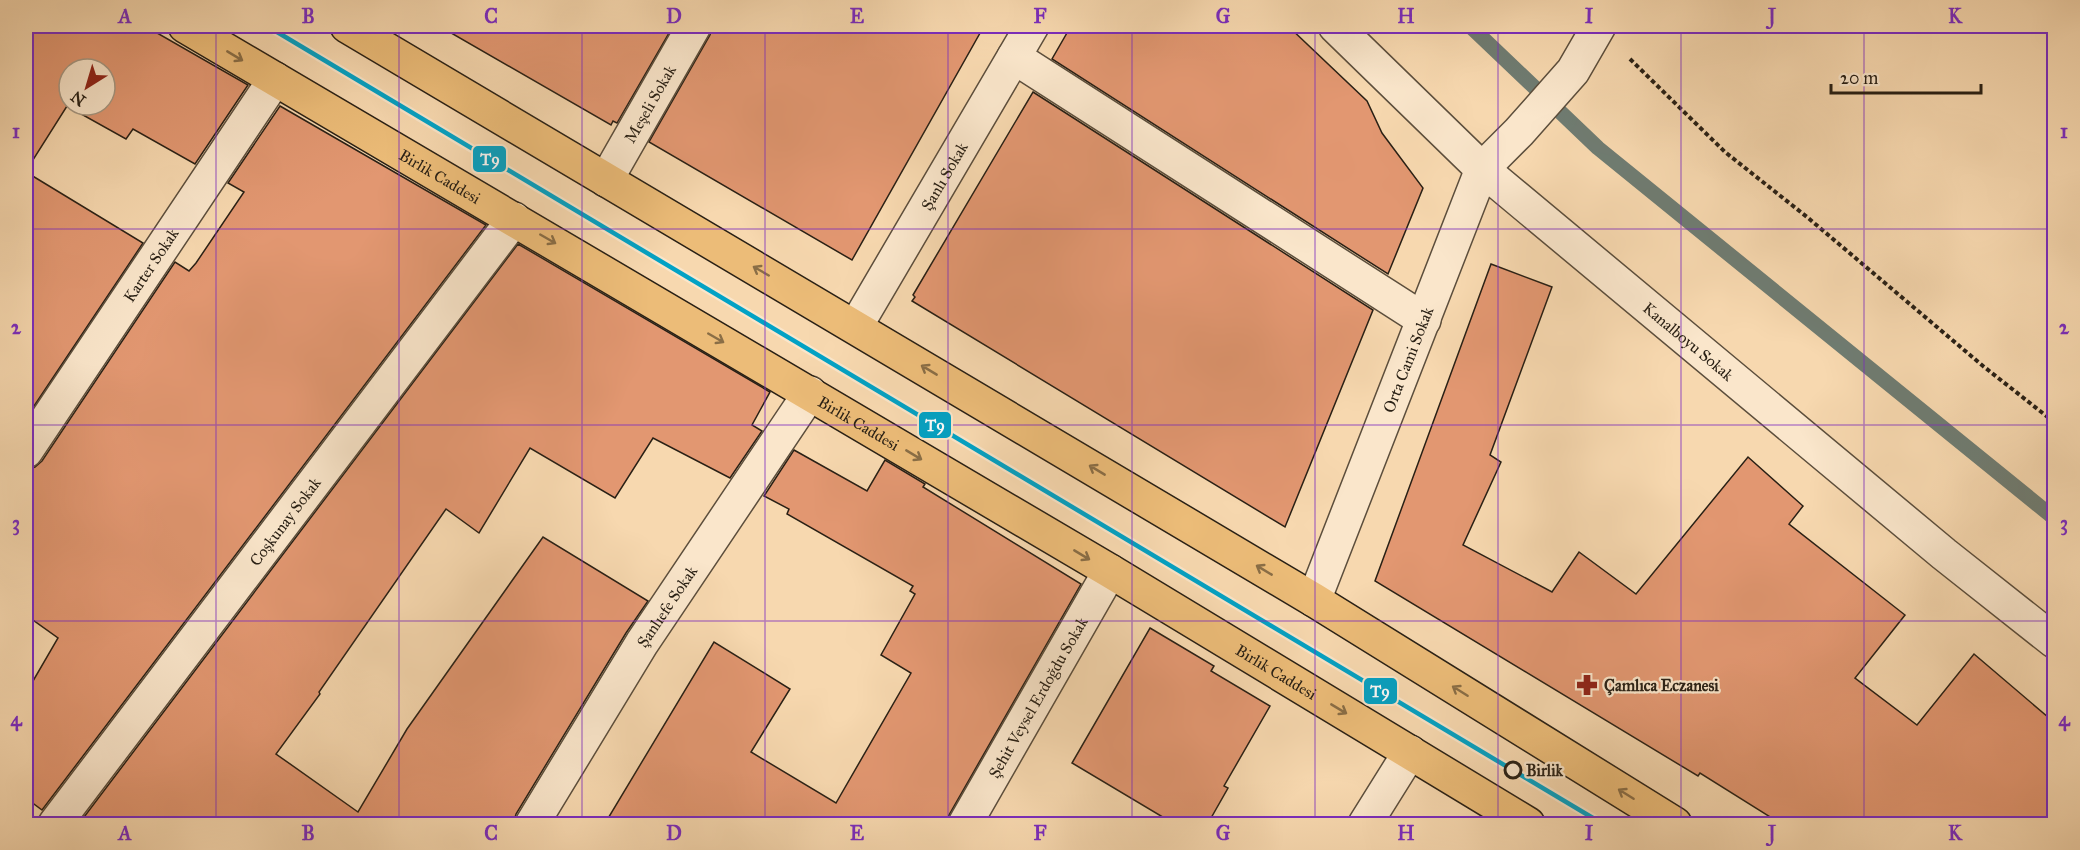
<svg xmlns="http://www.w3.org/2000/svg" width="2080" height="850" font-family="'IM FELL Great Primer',serif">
	<rect width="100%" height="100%" fill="#f7d8af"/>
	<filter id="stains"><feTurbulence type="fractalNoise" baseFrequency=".00333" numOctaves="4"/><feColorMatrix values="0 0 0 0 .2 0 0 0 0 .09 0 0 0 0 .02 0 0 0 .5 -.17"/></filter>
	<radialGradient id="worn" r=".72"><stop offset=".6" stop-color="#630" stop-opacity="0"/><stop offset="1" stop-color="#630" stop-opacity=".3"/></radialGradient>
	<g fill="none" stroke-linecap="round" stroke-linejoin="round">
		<path stroke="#6f7c72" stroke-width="15" d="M1470,26L1598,148L2054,518"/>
	</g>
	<g fill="#e29771" stroke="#292015" stroke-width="1.5" fill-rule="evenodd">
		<path d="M26,26H145L248,85L195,164L133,129L126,139L67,106L26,171ZM69,69H105V105H69Z"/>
		<path d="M439,26H673L617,123L613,121L611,125Z"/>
		<path d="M1071,26H1288L1367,101L1382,133L1423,188L1388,274L1052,59Z"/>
		<path d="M713,27L984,26L852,260L649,142L710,35Z"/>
		<path d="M1033,92L1373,310L1285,527L912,301L915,297L913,295Z"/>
		<path d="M280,106L486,225L42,810L26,798V693L58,638L26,615V470L35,467L42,461L175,262L189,271L196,263L244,192L228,183Z"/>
		<path d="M26,172L143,243L26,418Z"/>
		<path d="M518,244L770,392L752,425L762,431L730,478L653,438L615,498L530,448L479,533L446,509L319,692L320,694L276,754L358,812L407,729L543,537L648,601L626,633L516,814L513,825H78Z"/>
		<path d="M1491,264L1552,287L1490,455L1501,462L1463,545L1552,592L1579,552L1636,594L1748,457L1803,506L1789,524L1905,615L1855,678L1917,725L1974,654L2055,723V825H1783L1700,773L1698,776L1375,581Z"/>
		<path d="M794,450L867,491L885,460L925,484L923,487L1081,584L949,815L946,825H604L714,642L790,689L751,752L836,803L911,673L881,655L915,594L910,591L913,586L787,514L789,509L764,496Z"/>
		<path d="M1150,628L1214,666L1211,671L1270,706L1224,786L1228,788L1207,825H1176L1072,763Z"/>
	</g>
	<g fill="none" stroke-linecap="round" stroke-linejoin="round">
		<defs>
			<g id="minor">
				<path id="s1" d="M1335,26L1482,169L1944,554L2054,641"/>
				<path d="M1014,57L1424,320"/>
				<path id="s2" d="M606,180L694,26"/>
				<path id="s3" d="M856,326L1032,26"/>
				<path id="s4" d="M26,451L275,79"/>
				<path id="s5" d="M1314,600L1482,169L1519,132L1573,71L1599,26"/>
				<path id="s6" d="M55,824L514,219"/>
				<path id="s7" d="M532,824L642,643L810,393"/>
				<path id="s8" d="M965,824L1110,571"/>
				<path d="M1365,824L1410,752"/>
			</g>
			<g id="major">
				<path id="s9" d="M185,26L1110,571L1528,824"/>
				<path d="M347,26L1314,600L1675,824"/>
			</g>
		</defs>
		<use href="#minor" stroke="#5c4e3c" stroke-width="36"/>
		<use href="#major" stroke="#292015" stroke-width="36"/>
		<path stroke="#292015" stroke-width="4" stroke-dasharray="4.5 3" stroke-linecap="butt" d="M1630,59L1725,152L1807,217L1983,366L2054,422"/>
		<use href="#minor" stroke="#fae6cb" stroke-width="33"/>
		<use href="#major" stroke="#ecbc78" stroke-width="33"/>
		<defs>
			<path id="tram-1" d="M267,26L1603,824"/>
		</defs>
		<use href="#tram-1" stroke="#fae6cb" stroke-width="9"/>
		<use href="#tram-1" stroke="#02a2c5" stroke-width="4.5"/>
	</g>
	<defs><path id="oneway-shaft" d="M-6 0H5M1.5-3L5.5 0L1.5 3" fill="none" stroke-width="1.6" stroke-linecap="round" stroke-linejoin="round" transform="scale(1.5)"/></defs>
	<g stroke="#8a6e46">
		<use href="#oneway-shaft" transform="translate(235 56) rotate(31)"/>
		<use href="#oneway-shaft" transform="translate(548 239) rotate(30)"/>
		<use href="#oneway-shaft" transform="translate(761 271) rotate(-150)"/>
		<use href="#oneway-shaft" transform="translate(716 338) rotate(30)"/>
		<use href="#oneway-shaft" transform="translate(929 370) rotate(-149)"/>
		<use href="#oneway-shaft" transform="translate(914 455) rotate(31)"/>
		<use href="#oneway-shaft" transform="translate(1097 470) rotate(-149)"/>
		<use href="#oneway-shaft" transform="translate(1082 555) rotate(31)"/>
		<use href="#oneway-shaft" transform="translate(1264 570) rotate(-149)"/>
		<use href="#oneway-shaft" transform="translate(1460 691) rotate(-148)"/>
		<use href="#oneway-shaft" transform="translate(1339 709) rotate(31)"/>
		<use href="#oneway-shaft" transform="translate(1626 794) rotate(-148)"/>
	</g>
	<path fill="none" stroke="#7b2cbf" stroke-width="1.5" stroke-opacity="0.55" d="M216,26V824M399,26V824M582,26V824M765,26V824M948,26V824M1132,26V824M1315,26V824M1498,26V824M1681,26V824M1864,26V824M26,229H2054M26,425H2054M26,621H2054"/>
	<defs>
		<symbol id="pharmacy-bare" viewBox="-9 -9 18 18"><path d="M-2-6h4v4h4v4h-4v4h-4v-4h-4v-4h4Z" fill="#8f2418" stroke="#fae6cb" stroke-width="2.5" paint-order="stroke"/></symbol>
	</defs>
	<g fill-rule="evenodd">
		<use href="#pharmacy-bare" x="1572" y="670" width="30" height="30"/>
	</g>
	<circle fill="#fae6cb" stroke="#292015" stroke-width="3" cx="1513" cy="770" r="8"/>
	<g text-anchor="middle" stroke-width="4.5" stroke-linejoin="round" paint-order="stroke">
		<g font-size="16" fill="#292015" stroke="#fae6cb">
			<text dy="6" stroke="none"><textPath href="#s2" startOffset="88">Meşeli Sokak</textPath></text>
			<text dy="6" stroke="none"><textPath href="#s9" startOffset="296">Birlik Caddesi</textPath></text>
			<text dy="6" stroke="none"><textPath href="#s3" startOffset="174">Şanlı Sokak</textPath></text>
			<text dy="6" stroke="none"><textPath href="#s4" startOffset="224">Karter Sokak</textPath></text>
			<text dy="6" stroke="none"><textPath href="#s1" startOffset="474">Kanalboyu Sokak</textPath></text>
			<text dy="6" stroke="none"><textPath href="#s5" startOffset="258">Orta Cami Sokak</textPath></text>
			<text dy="6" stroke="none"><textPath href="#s9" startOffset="782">Birlik Caddesi</textPath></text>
			<text dy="6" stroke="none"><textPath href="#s6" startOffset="380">Coşkunay Sokak</textPath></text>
			<text dy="6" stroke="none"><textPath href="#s7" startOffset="256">Şanlıefe Sokak</textPath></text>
			<text dy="6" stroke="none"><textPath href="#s9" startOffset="1268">Birlik Caddesi</textPath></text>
			<text dy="6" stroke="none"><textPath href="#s8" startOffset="146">Şehit Veysel Erdoğdu Sokak</textPath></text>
		</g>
		<g font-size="16" font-weight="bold" fill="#292015" stroke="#fae6cb" text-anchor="start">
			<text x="1604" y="691">Çamlıca Eczanesi</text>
		</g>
		<g font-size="16" font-weight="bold" fill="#292015" stroke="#fae6cb" text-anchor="start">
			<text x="1526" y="776">Birlik</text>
		</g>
	</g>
	<g stroke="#fae6cb" stroke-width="2">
		<rect x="472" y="145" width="35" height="28" rx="6" fill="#02a2c5"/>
		<rect x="918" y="411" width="34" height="28" rx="6" fill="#02a2c5"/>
		<rect x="1363" y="677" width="35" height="28" rx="6" fill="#02a2c5"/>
	</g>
	<g font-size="16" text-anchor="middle" font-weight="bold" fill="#fff">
		<text x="490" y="165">T9</text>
		<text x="935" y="431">T9</text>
		<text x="1380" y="697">T9</text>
	</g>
	<rect width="2080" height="850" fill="none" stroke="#f7d8af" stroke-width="66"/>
	<g transform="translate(87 87) rotate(217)"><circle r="28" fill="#fae6cb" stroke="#a69782" stroke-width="1.5"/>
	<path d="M0-4.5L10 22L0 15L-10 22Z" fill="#8f2418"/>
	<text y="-9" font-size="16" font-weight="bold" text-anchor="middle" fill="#292015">N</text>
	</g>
	<path d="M1831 84v9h150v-9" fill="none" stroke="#292015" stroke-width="3"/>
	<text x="1840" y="84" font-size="18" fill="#292015" stroke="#fae6cb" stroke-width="4.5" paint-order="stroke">20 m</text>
	<rect x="33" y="33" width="2014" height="784" fill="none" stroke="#7b2cbf" stroke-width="2"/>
	<g font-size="20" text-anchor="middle" font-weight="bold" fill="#7b2cbf">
		<text x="125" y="23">A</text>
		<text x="308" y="23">B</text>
		<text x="491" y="23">C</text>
		<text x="674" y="23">D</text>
		<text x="857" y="23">E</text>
		<text x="1040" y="23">F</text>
		<text x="1223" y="23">G</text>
		<text x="1406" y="23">H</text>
		<text x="1589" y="23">I</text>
		<text x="1772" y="23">J</text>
		<text x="1955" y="23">K</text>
		<text x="16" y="138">1</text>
		<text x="2064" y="138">1</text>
		<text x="16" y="334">2</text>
		<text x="2064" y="334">2</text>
		<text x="16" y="530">3</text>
		<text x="2064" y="530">3</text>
		<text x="16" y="726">4</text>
		<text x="2064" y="726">4</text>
		<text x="125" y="840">A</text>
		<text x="308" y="840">B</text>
		<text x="491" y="840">C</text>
		<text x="674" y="840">D</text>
		<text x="857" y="840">E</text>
		<text x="1040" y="840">F</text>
		<text x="1223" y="840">G</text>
		<text x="1406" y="840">H</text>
		<text x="1589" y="840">I</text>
		<text x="1772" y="840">J</text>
		<text x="1955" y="840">K</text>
	</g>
	<rect width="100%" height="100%" filter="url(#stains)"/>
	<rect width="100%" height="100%" fill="url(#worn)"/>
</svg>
